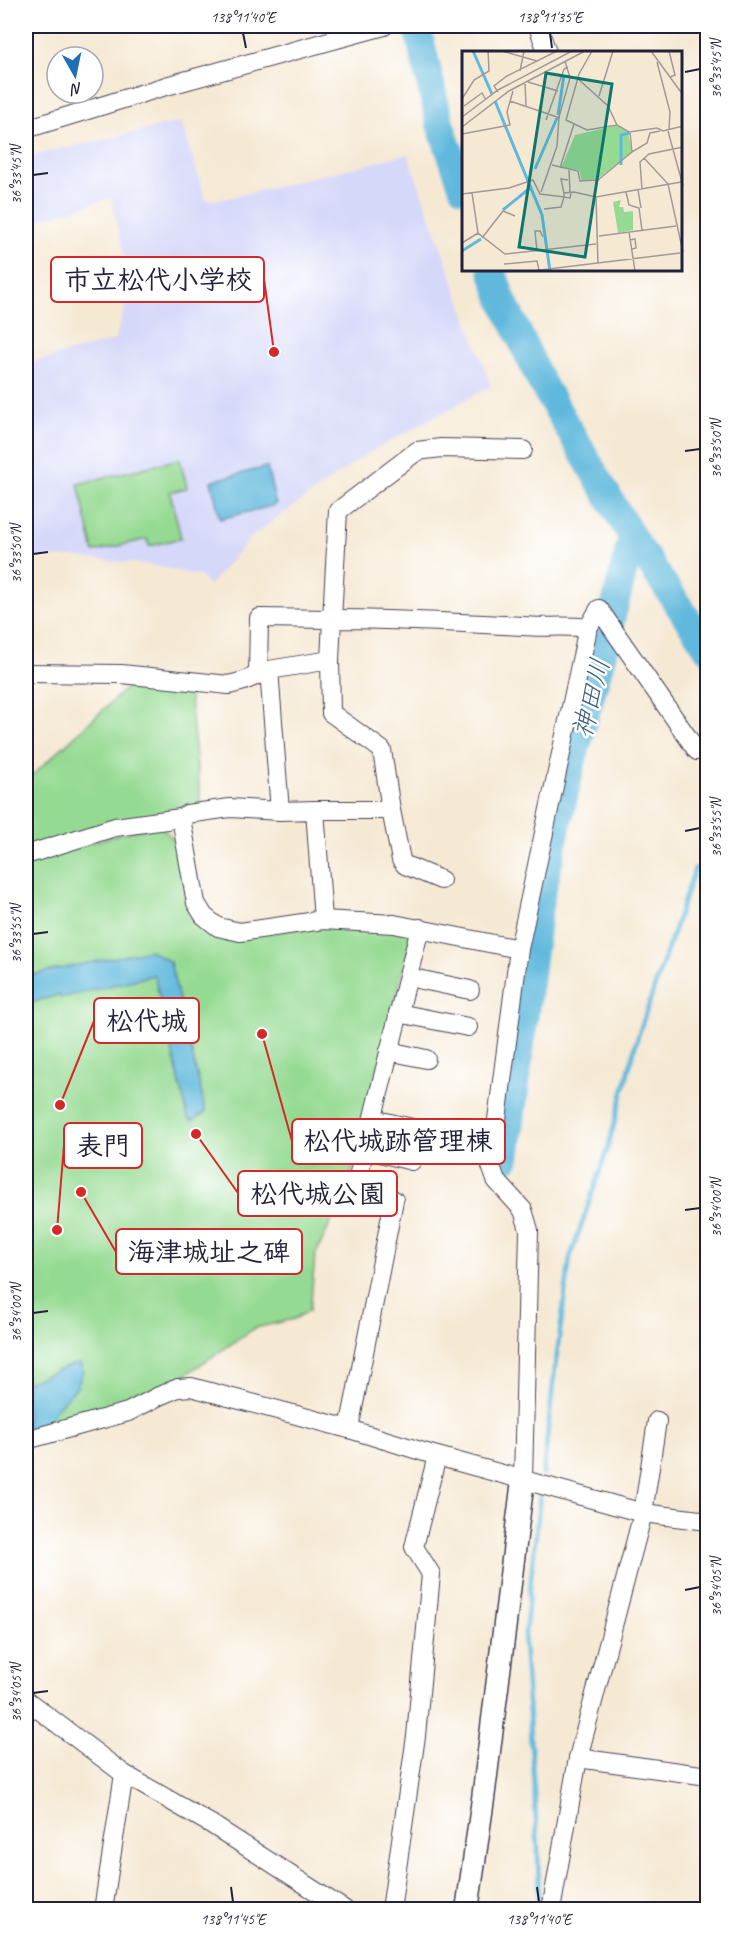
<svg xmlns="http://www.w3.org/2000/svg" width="733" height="1935" font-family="Caveat,'Klee One',sans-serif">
	<rect width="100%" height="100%" fill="#fff"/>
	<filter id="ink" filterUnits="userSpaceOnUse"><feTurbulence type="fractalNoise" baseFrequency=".0167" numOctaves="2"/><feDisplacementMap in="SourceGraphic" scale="12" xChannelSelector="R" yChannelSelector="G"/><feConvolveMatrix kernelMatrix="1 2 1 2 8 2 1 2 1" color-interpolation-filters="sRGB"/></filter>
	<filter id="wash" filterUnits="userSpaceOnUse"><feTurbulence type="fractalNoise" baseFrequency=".008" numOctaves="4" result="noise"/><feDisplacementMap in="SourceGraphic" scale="24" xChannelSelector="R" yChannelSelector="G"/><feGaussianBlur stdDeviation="1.35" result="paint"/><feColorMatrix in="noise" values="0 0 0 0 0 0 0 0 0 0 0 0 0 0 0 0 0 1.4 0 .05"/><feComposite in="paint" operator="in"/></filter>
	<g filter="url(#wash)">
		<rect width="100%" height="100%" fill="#f6e9d4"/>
		<path fill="#d5d8f9" d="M181,122L206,200L225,199L408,154L491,386L367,454L252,536L209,586L200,576L151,565L71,557L26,558V364L115,340L131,287L111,198L29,223L26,202V157Z"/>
		<g fill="#95da92" stroke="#5c7e66" stroke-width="1.5">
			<path d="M180,459L187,488L170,492L181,538L149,546L147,539L94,552L78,484Z"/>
			<path d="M132,683L189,690L201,805L26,849V781Z"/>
			<path d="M158,826L169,834L178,847L204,927L334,925L413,931L349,1183L315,1256L310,1310L294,1319L255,1328L176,1381L125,1406L26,1433V862L120,834Z"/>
		</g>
		<g fill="#60b9dd" stroke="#416e8c" stroke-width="1.5">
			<path d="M267,467L276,505L220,519L211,481Z"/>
			<path d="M150,950L170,962L206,1112L192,1121L188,1118L154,975L60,998L59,995L26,1004V976Z"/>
			<path d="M75,1364H80L83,1371L77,1387L55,1410L53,1415L40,1429L26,1433V1382Z"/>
		</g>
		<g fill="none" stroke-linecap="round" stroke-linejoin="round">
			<g stroke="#60b9dd" stroke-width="4.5">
				<path d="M543,1474L554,1376L570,1258L607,1151L638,1036L695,868"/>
				<path d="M539,1910L538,1849L524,1643L540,1496"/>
			</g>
			<g stroke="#60b9dd" stroke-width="28">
				<path d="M417,26L440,124L463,188"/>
				<path d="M492,270L501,296L540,380L632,537L708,649"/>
				<path d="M506,1158L539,905L571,766L601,660L632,537"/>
			</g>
		</g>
	</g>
	<g filter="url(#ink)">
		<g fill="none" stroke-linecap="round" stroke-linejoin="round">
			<defs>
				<g id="minor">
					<path d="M538,26L547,52"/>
					<path d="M26,129L166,86L384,26"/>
					<path d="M269,670L280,811L315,810L323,920"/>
					<path d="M26,673L121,674L229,685L244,681L269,670L330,660L332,619C396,619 459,623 523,626C544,628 566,625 588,628L599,609L697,751L708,746"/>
					<path d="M258,674L259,618L332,619L338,511L417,451L441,448L523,450"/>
					<path d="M315,810H391L382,750L331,713L330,660"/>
					<path d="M391,810L401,860L405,865L441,880"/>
					<path d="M181,818L187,814L230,808L280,811"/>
					<path d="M26,855L115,827L181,818L196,903L204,916L218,927L240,932L323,920L394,924L519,949"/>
					<path d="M408,977L470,990"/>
					<path d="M398,1013L468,1027"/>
					<path d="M389,1051L426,1059"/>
					<path d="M373,1119L412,1128"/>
					<path d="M365,1149L412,1161"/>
					<path d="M349,1429L394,1200L357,1181L420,928"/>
					<path d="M26,1440L128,1412L159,1396L178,1388L191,1387L349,1429L437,1456L414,1547L431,1574L416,1736L391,1910"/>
					<path d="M437,1456L643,1513L708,1521"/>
					<path d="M523,1480L529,1230L523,1210L496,1180L491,1166L519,949L588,628"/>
					<path d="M26,1700L124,1774L211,1824L345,1910"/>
					<path d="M578,1758L708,1776"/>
					<path d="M103,1910L124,1774"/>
					<path d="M551,1910L578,1758L643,1513L657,1421"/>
				</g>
				<path id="tertiary" d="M467,1910L483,1799L523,1480"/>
			</defs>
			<use href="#minor" stroke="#424052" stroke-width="20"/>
			<use href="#tertiary" stroke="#424052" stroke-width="25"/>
			<use href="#minor" stroke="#fff" stroke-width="18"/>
			<use href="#tertiary" stroke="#fff" stroke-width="22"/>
		</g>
	</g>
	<path fill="none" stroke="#22223b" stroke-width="2" d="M243,33L246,48M550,33L552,48M685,72L700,69M33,175L48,173M685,451L700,449M33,554L48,552M685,831L700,828M33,934L48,932M685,1210L700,1208M33,1313L48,1311M685,1590L700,1587M33,1693L48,1691M231,1887L233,1902M537,1887L539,1902"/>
	<g text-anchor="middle" stroke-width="5" stroke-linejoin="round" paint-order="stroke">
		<g font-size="27" font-style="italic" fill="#3b5e7c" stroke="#fff">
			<text transform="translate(591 698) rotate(-76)" y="9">神田川</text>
		</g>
	</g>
	<g transform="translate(462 51)">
		<rect width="220" height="220" fill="#f6e9d4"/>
		<path d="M156,74L166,81L170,102L135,128L120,130L117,119L99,117L113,84ZM159,149L157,156H161L162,161L171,160V179L156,182L151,151Z" fill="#95da92"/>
		<path fill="none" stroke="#60b9dd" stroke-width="3" d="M11,0L30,43M33,50L80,164L88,220M96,64L102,24M159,114V84L168,82M73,118L95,67M41,159L68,137M0,200L19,188"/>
		<path fill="none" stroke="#a19997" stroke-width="1.5" d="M40,0L75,10M130,0L117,23L104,69L125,79L155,74M189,0L221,44M207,0L213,24L208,26M195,11L208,61L207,78M58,20L62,0M115,27L146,55L155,74L167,81L195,77L201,80L221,75M63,31L64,55M66,31L96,40M36,41L32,35L45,25L95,0M137,45L151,0M0,48L12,29L27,20L26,0M48,50L98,67M2,55L20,42L24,49M0,66L36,39L110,0M84,69L102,18L106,16M0,76L47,40L123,0M206,80L221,135M0,83L48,74L45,61L51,40M170,101L185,92L188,82L198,80M182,107L206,133L221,201M90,114L116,120L118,130L136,129L170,101L168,82M98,117L112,73M107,119L108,142M180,138L178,111L187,103L221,96M176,139L179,157M79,141L95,95L97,66L108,27L103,10M164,141L167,154L177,157L180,179M10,142L16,182L43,203L134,193M102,142L99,128L106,129M0,143L47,137L71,129L78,143L102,146V142L112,141L134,146L219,131M134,146L136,213M82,158L99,156L102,146L108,147L109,142M167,181L173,220M137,185L214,175M20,187L41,160L53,165M168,189L173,188L174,197L170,198M0,192L16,182M75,200L73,180H78L81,186M42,213L75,210L77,219M70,220L218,202"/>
		<path fill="#0f766e" fill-opacity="0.15" stroke="#0f766e" stroke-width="3" d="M84,22L150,33L123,206L57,196Z"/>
		<rect width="220" height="220" fill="none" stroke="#22223b" stroke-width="3"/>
	</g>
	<path fill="none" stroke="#d62828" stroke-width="2" d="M274 352L264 279M60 1105L94 1021M262 1034L292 1141M57 1230L64 1145M196 1134L238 1193M81 1192L116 1252"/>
	<g fill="#d62828" stroke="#fff" stroke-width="2">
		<circle cx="274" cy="352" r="6"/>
		<circle cx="60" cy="1105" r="6"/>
		<circle cx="262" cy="1034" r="6"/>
		<circle cx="57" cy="1230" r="6"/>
		<circle cx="196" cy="1134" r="6"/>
		<circle cx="81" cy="1192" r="6"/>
	</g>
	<g fill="#fff" stroke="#d62828" stroke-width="2">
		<rect x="51" y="257" width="213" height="45" rx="6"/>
		<rect x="94" y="998" width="105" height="45" rx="6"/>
		<rect x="292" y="1119" width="213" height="45" rx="6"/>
		<rect x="64" y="1123" width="78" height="45" rx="6"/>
		<rect x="238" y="1171" width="159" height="45" rx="6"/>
		<rect x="116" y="1229" width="186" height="45" rx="6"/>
	</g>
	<g font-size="27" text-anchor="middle" font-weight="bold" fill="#22223b">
		<text x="158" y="289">市立松代小学校</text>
		<text x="147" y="1030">松代城</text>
		<text x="398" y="1150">松代城跡管理棟</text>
		<text x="103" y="1155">表門</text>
		<text x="318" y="1203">松代城公園</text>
		<text x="209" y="1261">海津城址之碑</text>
	</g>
	<rect width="733" height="1935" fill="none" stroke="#fff" stroke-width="66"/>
	<g transform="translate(75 75) rotate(171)"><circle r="28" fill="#ffffff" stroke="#a7a7b1" stroke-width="1.5"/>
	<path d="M0-4.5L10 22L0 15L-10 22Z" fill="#1f6fb2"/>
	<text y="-9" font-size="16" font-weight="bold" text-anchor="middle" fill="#22223b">N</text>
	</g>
	<rect x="33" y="33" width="667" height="1869" fill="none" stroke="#22223b" stroke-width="2"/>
	<g font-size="15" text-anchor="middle" fill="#22223b">
		<text x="243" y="22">138°11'40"E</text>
		<text x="550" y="22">138°11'35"E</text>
		<text transform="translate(716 69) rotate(-90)" y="5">36°33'45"N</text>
		<text transform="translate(16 175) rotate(-90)" y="5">36°33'45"N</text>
		<text transform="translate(716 449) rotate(-90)" y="5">36°33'50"N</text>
		<text transform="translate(16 554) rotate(-90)" y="5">36°33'50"N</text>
		<text transform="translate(716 828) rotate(-90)" y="5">36°33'55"N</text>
		<text transform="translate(16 934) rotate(-90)" y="5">36°33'55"N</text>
		<text transform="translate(716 1208) rotate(-90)" y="5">36°34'00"N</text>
		<text transform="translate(16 1313) rotate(-90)" y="5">36°34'00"N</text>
		<text transform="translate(716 1587) rotate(-90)" y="5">36°34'05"N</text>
		<text transform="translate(16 1693) rotate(-90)" y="5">36°34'05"N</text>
		<text x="233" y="1924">138°11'45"E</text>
		<text x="539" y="1924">138°11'40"E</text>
	</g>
</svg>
